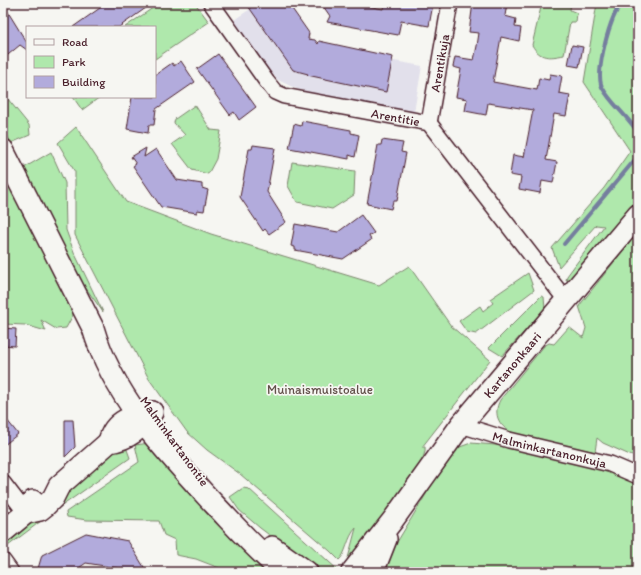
<svg xmlns="http://www.w3.org/2000/svg" width="641" height="575" font-family="Itim,sans-serif">
	<rect width="100%" height="100%" fill="#f6f6f2"/>
	<filter id="ink" filterUnits="userSpaceOnUse"><feTurbulence type="fractalNoise" baseFrequency=".025" numOctaves="2"/><feDisplacementMap in="SourceGraphic" scale="8" xChannelSelector="R" yChannelSelector="G"/><feConvolveMatrix kernelMatrix="1 2 1 2 8 2 1 2 1" color-interpolation-filters="sRGB"/></filter>
	<g filter="url(#ink)">
		<path fill="#e2e0eb" d="M259,3L306,45L422,66L414,112L299,90L278,80L267,68L234,20Z"/>
		<g fill="#afe8ac" stroke="#7c846c">
			<path d="M160,3H195L209,22L155,59V27H125Z"/>
			<path d="M542,3H571L570,10L577,13L576,22H570L564,55C549,58 540,59 532,45Z"/>
			<path d="M597,3H638V201L574,279L566,280L567,276L604,226L596,225L559,267L552,248L604,188L630,151L584,82Z"/>
			<path d="M3,93L29,125L30,135L11,143L3,127Z"/>
			<path d="M73,97H100L82,110Z"/>
			<path d="M195,105L211,130L221,131L216,159L208,174L192,170L172,144L185,135L174,123L175,119Z"/>
			<path d="M76,127L126,202L211,234L379,285L409,266L451,326L490,360L422,447H425C430,464 361,545 347,562L356,528C347,537 346,555 339,560L330,551L240,474L207,450L187,432L149,379L75,235V172L58,143Z"/>
			<path d="M51,152L65,183L66,230L74,252L103,312L80,280L22,169Z"/>
			<path d="M292,162L355,171L354,195L332,209L297,202L288,186Z"/>
			<path d="M3,165L68,292L73,315L66,328L56,329L41,320L46,331L25,325L3,324Z"/>
			<path d="M638,232V453L636,452L632,456L603,443L597,438L595,452L515,434C500,428 492,415 500,400L544,346L549,343L554,344L569,327L583,338L586,328L579,306Z"/>
			<path d="M528,273L534,290L476,334L467,332L459,321L480,306L483,311L493,303L490,299Z"/>
			<path d="M541,296L544,297L545,309L502,356L489,348Z"/>
			<path d="M150,443L269,572H219V568L196,559L176,555L175,540L164,535L159,521L87,520L67,517L66,512L139,462L135,445Z"/>
			<path d="M471,443L495,445L595,466L638,484V572H379L440,471L457,448Z"/>
			<path d="M125,444L130,458L56,510L54,509L50,506L115,450Z"/>
			<path d="M243,488L249,489L339,571L322,572L313,568L260,528L239,510L230,497Z"/>
			<path d="M44,510L45,518L4,549L3,543L5,540Z"/>
		</g>
		<g fill="none" stroke-linecap="round" stroke-linejoin="round">
			<g stroke="#747e9e" stroke-width="4">
				<path d="M622,3C610,15 595,72 602,87C611,104 628,116 638,133"/>
				<path d="M564,244L638,156"/>
			</g>
		</g>
		<g fill="#b2abdc" stroke="#4a1f2b">
			<path d="M107,3H153L119,27H73Z"/>
			<path d="M246,3H288L309,33L308,39L315,40L318,44L319,41L393,57L386,92L307,75L308,74L293,70Z"/>
			<path d="M321,3H350L383,9L384,3L433,4L429,26L401,21L398,35L327,22L330,16Z"/>
			<path d="M473,3H507L505,16L516,19L515,27L521,28L519,41L501,37L493,82L537,90L539,78L549,80L550,74L562,76L559,93L570,95L566,116L554,114L546,160L557,162L553,183L542,181L540,193L519,189L521,177L510,175L513,155L524,157L533,110L488,103L486,115L465,111L467,99L456,97L461,69L453,67L455,57L474,60L477,46L479,33L469,32Z"/>
			<path d="M3,4L27,43V50L20,45L3,59Z"/>
			<path d="M572,45L583,47L579,67L568,65Z"/>
			<path d="M218,54L256,107L239,120L234,112L230,115L197,69Z"/>
			<path d="M181,61L195,82L156,109L154,125H149L148,133L127,129L132,97H155V75L172,63L174,66Z"/>
			<path d="M302,121L351,130V133L359,135L355,157L349,155V159L289,148L294,124L301,126Z"/>
			<path d="M382,140L403,143L401,152L406,153L397,201H393L391,209L367,204L378,145H381Z"/>
			<path d="M253,145L275,148L267,192L286,222L269,234L265,229L263,231L240,197L249,149H252Z"/>
			<path d="M146,148L144,157L156,149L177,180L202,184V188L208,190L204,211L197,210V213L161,207L133,166L136,164L131,157Z"/>
			<path d="M361,215L374,233L369,236L371,240L343,259L295,250V247L291,246L295,224L338,232Z"/>
			<path d="M3,328L16,329L15,346L3,345Z"/>
			<path d="M3,415L18,434L3,446Z"/>
			<path d="M65,420H73L75,447L65,457Z"/>
			<path d="M86,533L128,541L147,572H119L117,568L86,563L73,572H37L42,555Z"/>
		</g>
		<g fill="none" stroke-linecap="round" stroke-linejoin="round">
			<defs>
				<g id="street">
					<path id="s1" d="M211,3L267,82L275,92L284,96L429,123L565,299"/>
					<path id="s2" d="M429,123L450,3"/>
					<path id="s3" d="M461,425L509,440L610,464L638,476"/>
					<path d="M3,483L26,513"/>
					<path d="M3,561L11,572"/>
				</g>
				<g id="secondary">
					<path d="M3,150L93,328C113,397 166,452 214,504C237,528 258,552 283,572"/>
					<path d="M109,442C114,420 132,416 152,412"/>
					<path d="M26,513L40,510L45,506L53,498L59,486L109,442C129,439 141,429 152,412"/>
					<path d="M3,532L26,513L33,501"/>
					<path d="M272,547L307,572"/>
					<path id="s4" d="M352,572L393,520L461,425L638,215"/>
					<path d="M373,572L386,539"/>
				</g>
			</defs>
			<use href="#street" stroke="#4a1f2b" stroke-width="18"/>
			<use href="#secondary" stroke="#4a1f2b" stroke-width="24"/>
			<use href="#street" stroke="#f6f6f2" stroke-width="15"/>
			<use href="#secondary" stroke="#f6f6f2" stroke-width="21"/>
		</g>
	</g>
	<g text-anchor="middle" stroke-width="3.5" stroke-linejoin="round" paint-order="stroke">
		<g font-size="13" fill="#4a1f2b" stroke="#f6f6f2">
			<text dy="5" stroke="none"><textPath href="#s2" startOffset="61">Arentikuja</textPath></text>
			<text dy="5" stroke="none"><textPath href="#s1" startOffset="233">Arentitie</textPath></text>
			<text dy="5" stroke="none"><textPath href="#s4" startOffset="262">Kartanonkaari</textPath></text>
			<text transform="translate(175 441) rotate(54)" y="5">Malminkartanontie</text>
			<text dy="5" stroke="none"><textPath href="#s3" startOffset="92">Malminkartanonkuja</textPath></text>
		</g>
		<g font-size="13" fill="#63514b" stroke="#f6f6f2">
			<text x="320" y="394">Muinaismuistoalue</text>
		</g>
	</g>
	<rect width="641" height="575" fill="none" stroke="#f6f6f2" stroke-width="16"/>
	<rect x="8" y="8" width="625" height="559" fill="none" stroke="#4a1f2b" stroke-width="1.5" filter="url(#ink)"/>
	<rect x="26" y="26" width="130" height="72" fill="#f6f6f2" stroke="#b1a0a2"/>
	<rect x="34" y="39" width="20" height="6" fill="#f6f6f2" stroke="#b1a0a2"/>
	<text x="62" y="46" font-size="12" fill="#4a1f2b">Road</text>
	<rect x="34" y="56" width="20" height="12" fill="#afe8ac" stroke="#b1a0a2"/>
	<text x="62" y="66" font-size="12" fill="#4a1f2b">Park</text>
	<rect x="34" y="76" width="20" height="12" fill="#b2abdc" stroke="#b1a0a2"/>
	<text x="62" y="86" font-size="12" fill="#4a1f2b">Building</text>
</svg>
